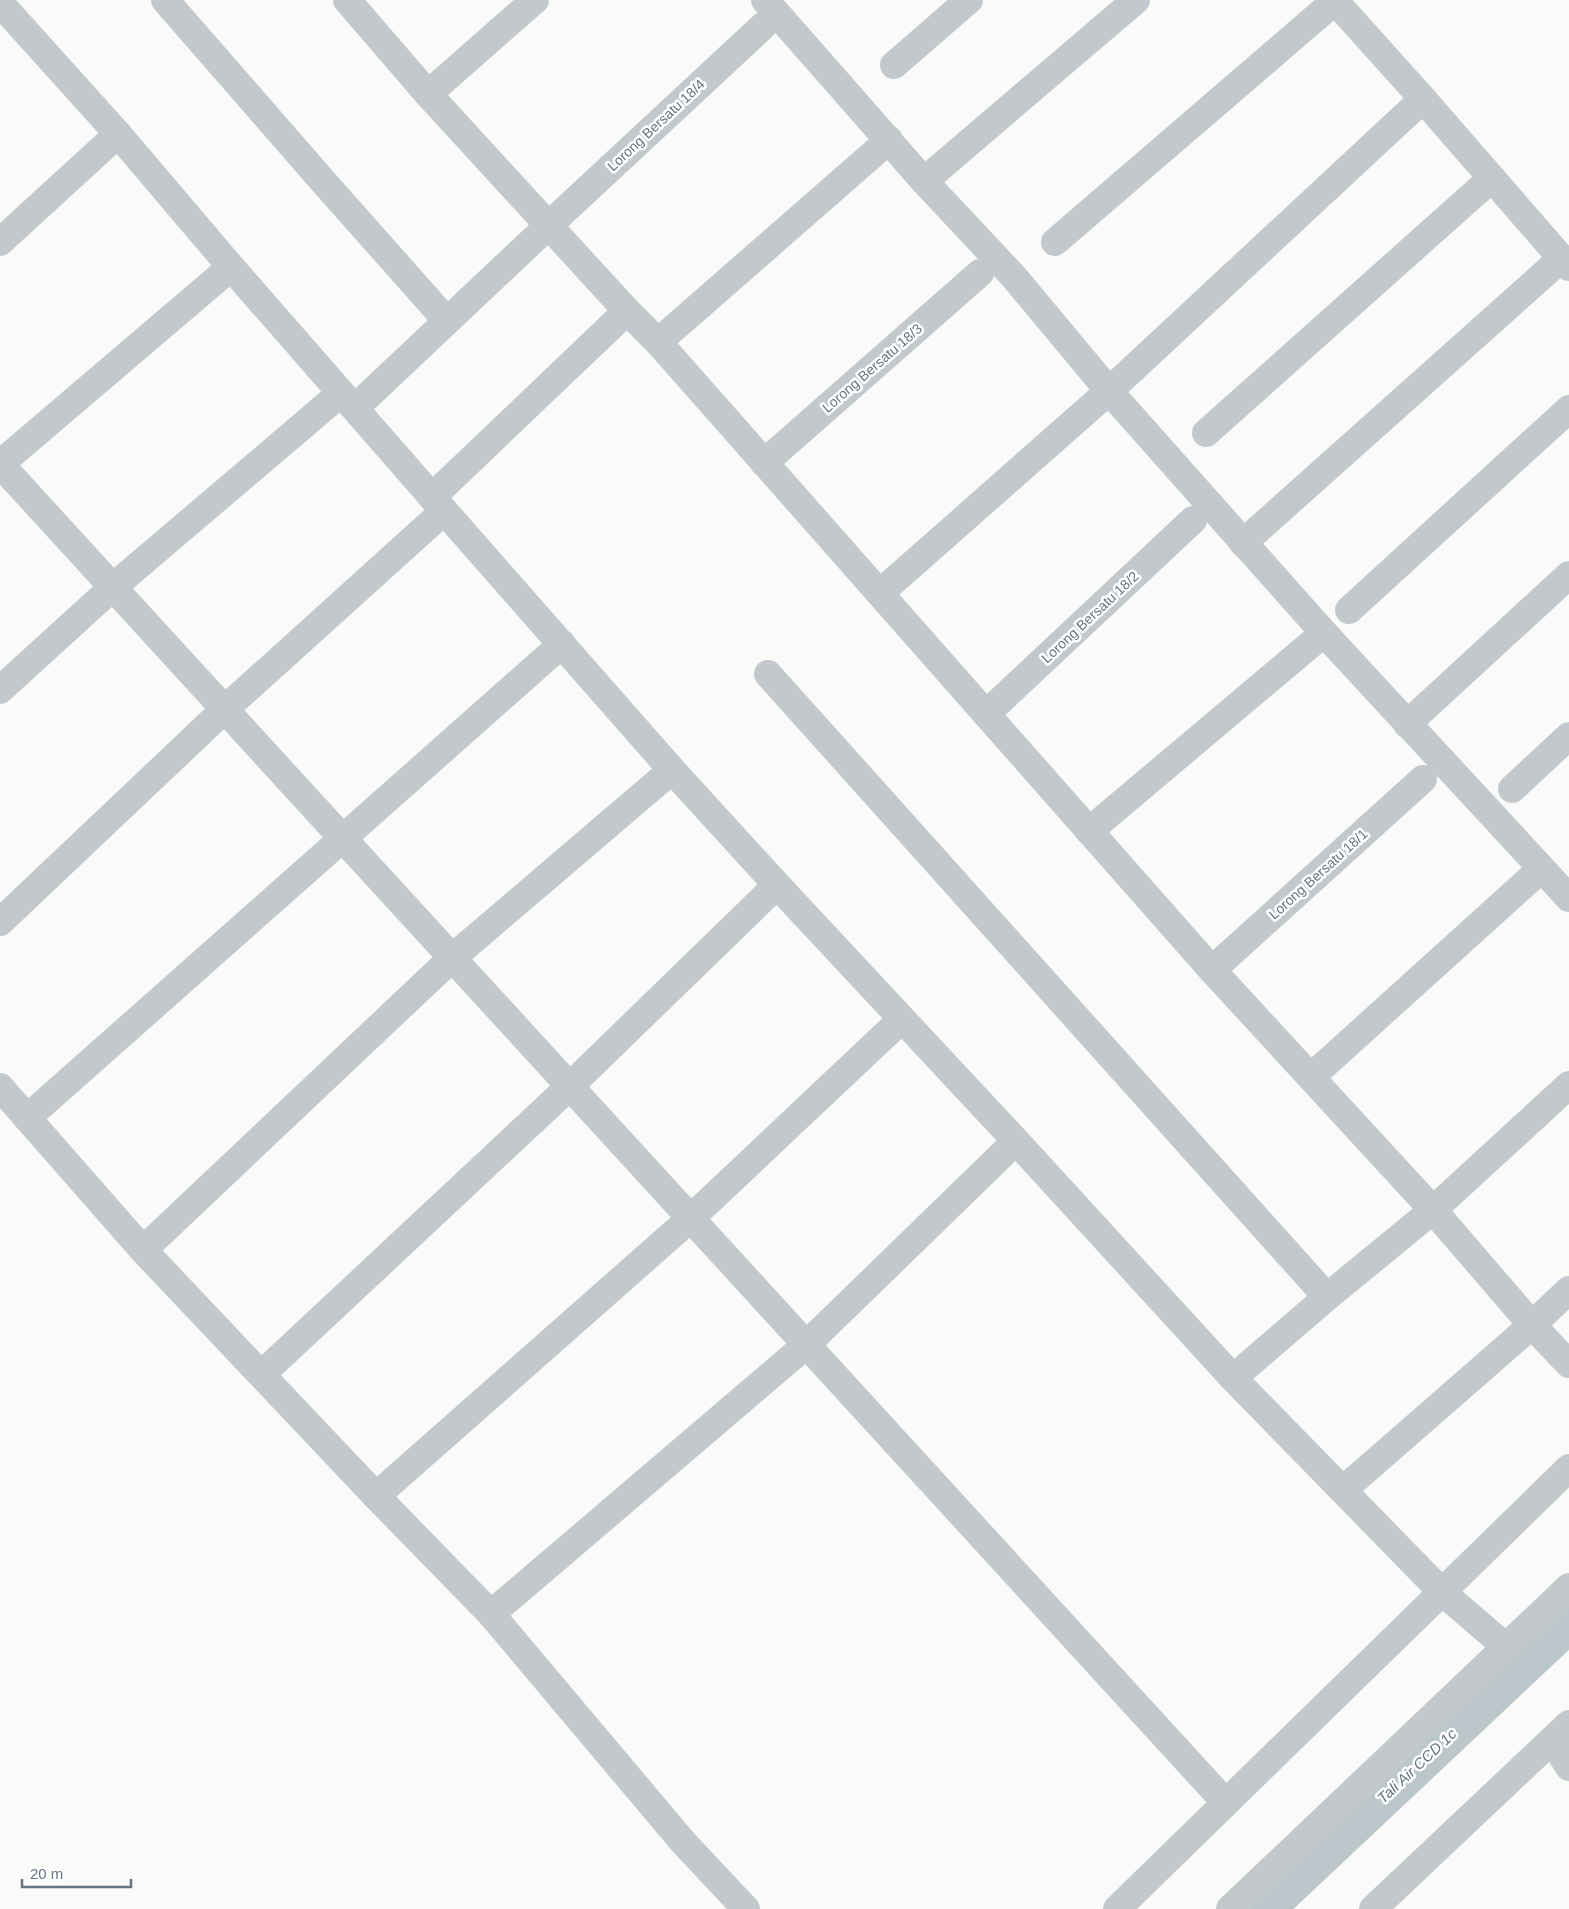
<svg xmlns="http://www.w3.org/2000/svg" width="1569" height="1909" font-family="Arial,sans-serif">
	<rect width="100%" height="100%" fill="#fafaf8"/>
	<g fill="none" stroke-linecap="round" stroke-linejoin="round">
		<path stroke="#bbc7cb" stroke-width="39" d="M1265,1909L1569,1623"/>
		<g stroke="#c3c8cc" stroke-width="28">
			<path d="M165,0L321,179L447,321"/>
			<path d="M347,0L428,94L627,311L658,342L1212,970L1433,1210L1532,1325L1569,1364"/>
			<path d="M765,0L924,181L1014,277L1109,391L1324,633L1569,898"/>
			<path d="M1334,0L1423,99L1569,267"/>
			<path d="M0,3L118,134L231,267L432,497L672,770L777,885L1016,1141L1233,1378L1442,1592L1506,1647"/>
			<path d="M894,65L969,0"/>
			<path d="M428,94L535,0"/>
			<path d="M924,181L1136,0"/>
			<path d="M0,242L118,134"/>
			<path d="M1055,242L1335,1"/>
			<path d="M658,342L889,140"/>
			<path d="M355,408L549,225L763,26"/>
			<path d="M1206,433L1492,178"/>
			<path d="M764,463L980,273"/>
			<path d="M0,464L1226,1803"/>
			<path d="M0,464L231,267"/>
			<path d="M432,497L627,311"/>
			<path d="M1243,543L1562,258"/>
			<path d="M880,593L1109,391L1423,99"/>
			<path d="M1349,610L1569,409"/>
			<path d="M768,674L1327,1297"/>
			<path d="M0,690L113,587L341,393"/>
			<path d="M986,714L1193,520"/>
			<path d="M1407,724L1569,575"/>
			<path d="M1512,789L1569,736"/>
			<path d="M1089,831L1324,633"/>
			<path d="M0,922L225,709L444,511"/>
			<path d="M1212,970L1423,779"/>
			<path d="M1311,1077L1541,869"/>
			<path d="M0,1087L143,1250L376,1496L491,1614L683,1842L746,1909"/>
			<path d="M27,1118L562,644"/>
			<path d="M143,1250L452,958L672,770"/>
			<path d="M262,1374L570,1086L777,885"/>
			<path d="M1233,1378L1327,1297L1433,1210L1569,1085"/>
			<path d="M1343,1490L1532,1325L1569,1290"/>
			<path d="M376,1496L691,1218L901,1020"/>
			<path d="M491,1614L806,1345L1016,1141"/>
			<path d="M1552,1740L1569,1767"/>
			<path d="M1117,1909L1569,1468"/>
			<path d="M1230,1909L1569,1587"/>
			<path d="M1373,1909L1569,1724"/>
		</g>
	</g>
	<g text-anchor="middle" stroke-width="5" stroke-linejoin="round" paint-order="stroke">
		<g font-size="14" fill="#657683" stroke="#fff">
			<text transform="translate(656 125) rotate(-43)" y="5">Lorong Bersatu 18/4</text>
			<text transform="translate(872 368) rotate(-41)" y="5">Lorong Bersatu 18/3</text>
			<text transform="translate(1090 617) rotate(-43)" y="5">Lorong Bersatu 18/2</text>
			<text transform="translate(1318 874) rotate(-42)" y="5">Lorong Bersatu 18/1</text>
		</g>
		<g font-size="15" font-style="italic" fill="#60757c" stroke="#fff">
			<text transform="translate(1417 1766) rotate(-43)" y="5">Tali Air CCD 1c</text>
		</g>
	</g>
	<path d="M22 1879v8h109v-8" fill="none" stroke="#657683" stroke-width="2.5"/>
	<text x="30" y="1879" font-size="15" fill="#657683" stroke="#ffffff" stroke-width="4" paint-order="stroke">20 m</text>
</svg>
